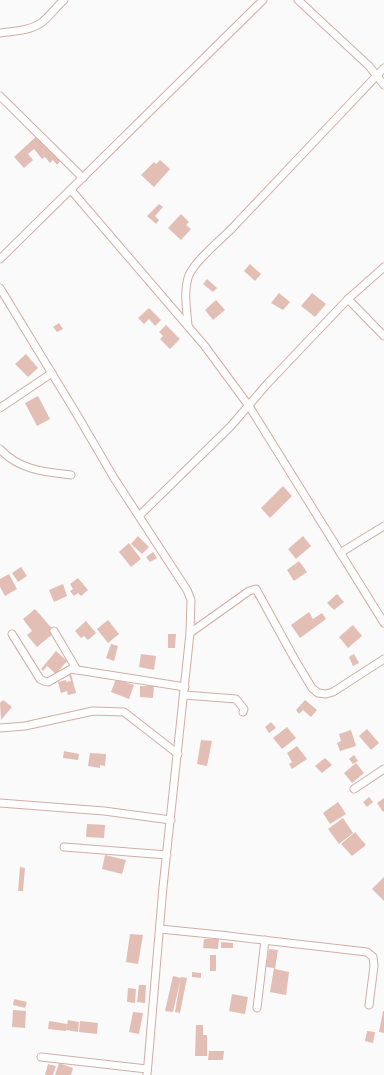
<svg xmlns="http://www.w3.org/2000/svg" width="384" height="1075" font-family="'PT Serif',serif">
	<rect width="100%" height="100%" fill="#fafafa"/>
	<g fill="#e3beb4">
		<path d="M40,133L59,153L56,156L60,161L57,165L53,160L50,163L45,157L42,159L34,149L28,154L33,160L24,168L14,157Z"/>
		<path d="M160,160L170,169L154,187L141,175L154,162L156,164Z"/>
		<path d="M159,204L163,207L155,216L159,220L156,224L147,216Z"/>
		<path d="M181,214L189,222L186,225L191,229L181,240L168,228Z"/>
		<path d="M250,264L261,274L255,281L244,271Z"/>
		<path d="M207,279L217,288L213,292L203,284Z"/>
		<path d="M279,293L290,302L283,310L271,303Z"/>
		<path d="M312,293L326,304L315,317L301,306Z"/>
		<path d="M216,300L225,310L213,320L205,310Z"/>
		<path d="M149,308L161,320L155,326L149,319L144,324L138,318Z"/>
		<path d="M59,323L63,329L57,332L53,327Z"/>
		<path d="M166,325L180,339L170,349L160,339L163,336L159,332Z"/>
		<path d="M26,354L38,368L28,377L15,364Z"/>
		<path d="M38,396L50,419L37,426L25,403Z"/>
		<path d="M283,486L292,496L270,518L261,508Z"/>
		<path d="M138,536L149,547L142,554L131,544Z"/>
		<path d="M303,536L311,546L296,559L288,549Z"/>
		<path d="M129,543L141,559L131,567L119,552Z"/>
		<path d="M153,552L157,558L150,562L146,557Z"/>
		<path d="M299,561L307,572L294,581L287,570Z"/>
		<path d="M21,567L27,576L18,582L12,573Z"/>
		<path d="M9,574L17,589L5,596L0,587V579Z"/>
		<path d="M78,578L88,590L81,596L78,593L74,596L70,591L73,589L70,584Z"/>
		<path d="M63,584L67,596L54,602L49,590Z"/>
		<path d="M337,594L344,602L334,610L327,603Z"/>
		<path d="M35,609L55,632L37,647L27,635L32,631L23,619Z"/>
		<path d="M309,612L313,619L322,613L326,619L300,638L291,625Z"/>
		<path d="M108,620L119,634L108,643L97,629Z"/>
		<path d="M86,621L96,633L88,640L84,636L81,638L75,631Z"/>
		<path d="M353,625L362,636L348,648L339,637Z"/>
		<path d="M168,634H176L175,648H168Z"/>
		<path d="M111,644L118,646L114,661L106,658Z"/>
		<path d="M56,651L67,661L56,674L47,666L43,671L41,669Z"/>
		<path d="M141,654L156,656L154,670L139,667Z"/>
		<path d="M354,654L359,663L353,666L349,657Z"/>
		<path d="M71,674L76,693L68,695L67,691L61,693L58,682L66,680V682L71,681L69,675Z"/>
		<path d="M116,679L134,685L129,699L111,692Z"/>
		<path d="M140,686H154L153,698L140,697Z"/>
		<path d="M3,700L12,707L1,720L0,703Z"/>
		<path d="M305,700L317,710L311,717L303,710L299,714L296,710Z"/>
		<path d="M271,722L276,728L269,733L265,727Z"/>
		<path d="M287,727L296,738L282,749L273,738Z"/>
		<path d="M367,729L379,743L371,750L359,736Z"/>
		<path d="M351,730L356,746L340,751L337,743L341,741L339,734Z"/>
		<path d="M201,740L212,741L207,766L197,764Z"/>
		<path d="M297,746L307,759L292,769L289,764L292,762L287,753Z"/>
		<path d="M64,751L79,754L78,760L63,758Z"/>
		<path d="M90,753L106,754L105,766L100,765V768L88,766Z"/>
		<path d="M354,755L358,761L353,764L349,759Z"/>
		<path d="M325,758L332,765L322,773L315,766Z"/>
		<path d="M356,763L364,773L352,783L344,773Z"/>
		<path d="M369,797L373,802L367,807L363,802Z"/>
		<path d="M384,798V811L383,812L377,803Z"/>
		<path d="M338,802L346,814L330,824L323,813Z"/>
		<path d="M343,818L353,833L339,844L328,829Z"/>
		<path d="M87,824L105,825L104,838L86,837Z"/>
		<path d="M355,832L366,845L352,856L341,844Z"/>
		<path d="M105,855L126,860L122,874L102,869Z"/>
		<path d="M20,867L25,868L23,891H18Z"/>
		<path d="M384,877V901L372,889Z"/>
		<path d="M130,934L143,935L138,964L126,962Z"/>
		<path d="M204,939H219L218,949L203,948Z"/>
		<path d="M221,942L233,943V948H221Z"/>
		<path d="M269,949L278,950L275,969L289,972L286,995L270,992L274,968L266,967Z"/>
		<rect x="210" y="955" width="6" height="16"/>
		<path d="M192,972L201,973V978L192,977Z"/>
		<path d="M173,976L181,978L173,1012L165,1011Z"/>
		<path d="M181,977L187,978L180,1013L175,1012Z"/>
		<path d="M139,985H146L145,1003L137,1002Z"/>
		<path d="M128,988L136,989L135,1003L127,1002Z"/>
		<path d="M232,994L248,997L245,1014L229,1011Z"/>
		<path d="M14,999L27,1002L25,1008L13,1005Z"/>
		<path d="M13,1010L26,1011L25,1028L12,1027Z"/>
		<path d="M383,1011H384V1033L379,1032Z"/>
		<path d="M133,1012L143,1013L139,1034L129,1032Z"/>
		<path d="M68,1020L79,1022L78,1032L66,1030Z"/>
		<path d="M49,1021L67,1024L66,1031L48,1029Z"/>
		<path d="M80,1021L98,1023L97,1034L79,1032Z"/>
		<path d="M196,1025H203V1035H207V1056H195Z"/>
		<path d="M367,1031L375,1032L373,1043L365,1041Z"/>
		<path d="M209,1051H224L223,1060H208Z"/>
		<path d="M59,1063L73,1068L71,1075H55Z"/>
		<path d="M48,1064L56,1066L53,1075H45Z"/>
	</g>
	<g fill="none" stroke-linecap="round" stroke-linejoin="round">
		<defs>
			<g id="street">
				<path d="M298,0L369,66L384,85"/>
				<path d="M0,33C14,31 29,31 41,23C49,17 56,7 64,0"/>
				<path d="M0,96L83,178"/>
				<path d="M71,190L204,345L249,406L384,623"/>
				<path d="M0,259L263,0"/>
				<path d="M0,288L76,413L114,478L187,590L191,600L190,633L163,887L147,1075"/>
				<path d="M348,299L384,336"/>
				<path d="M188,326C187,310 183,291 189,275C198,257 224,238 238,222C287,171 335,119 384,68"/>
				<path d="M0,408L52,373"/>
				<path d="M0,449C19,470 45,472 71,475"/>
				<path d="M139,516L231,426L268,383L348,299L384,267"/>
				<path d="M340,553L384,526"/>
				<path d="M54,631L77,670"/>
				<path d="M190,633L249,591L256,589L294,658L312,688L318,693L326,694L333,692L384,659"/>
				<path d="M12,634L40,679L44,681L48,682L71,669L185,687"/>
				<path d="M184,695L236,699L244,709L243,712"/>
				<path d="M0,728L25,726L93,711L124,712L178,754"/>
				<path d="M354,789L384,769"/>
				<path d="M0,803L104,811L171,820"/>
				<path d="M64,847L167,855"/>
				<path d="M160,929L220,935L367,952L373,957L374,966L369,1005"/>
				<path d="M257,1008L265,940"/>
				<path d="M41,1057L147,1069"/>
			</g>
		</defs>
		<use href="#street" stroke="#d2ada4" stroke-width="9"/>
		<use href="#street" stroke="#fff" stroke-width="7"/>
	</g>
</svg>
